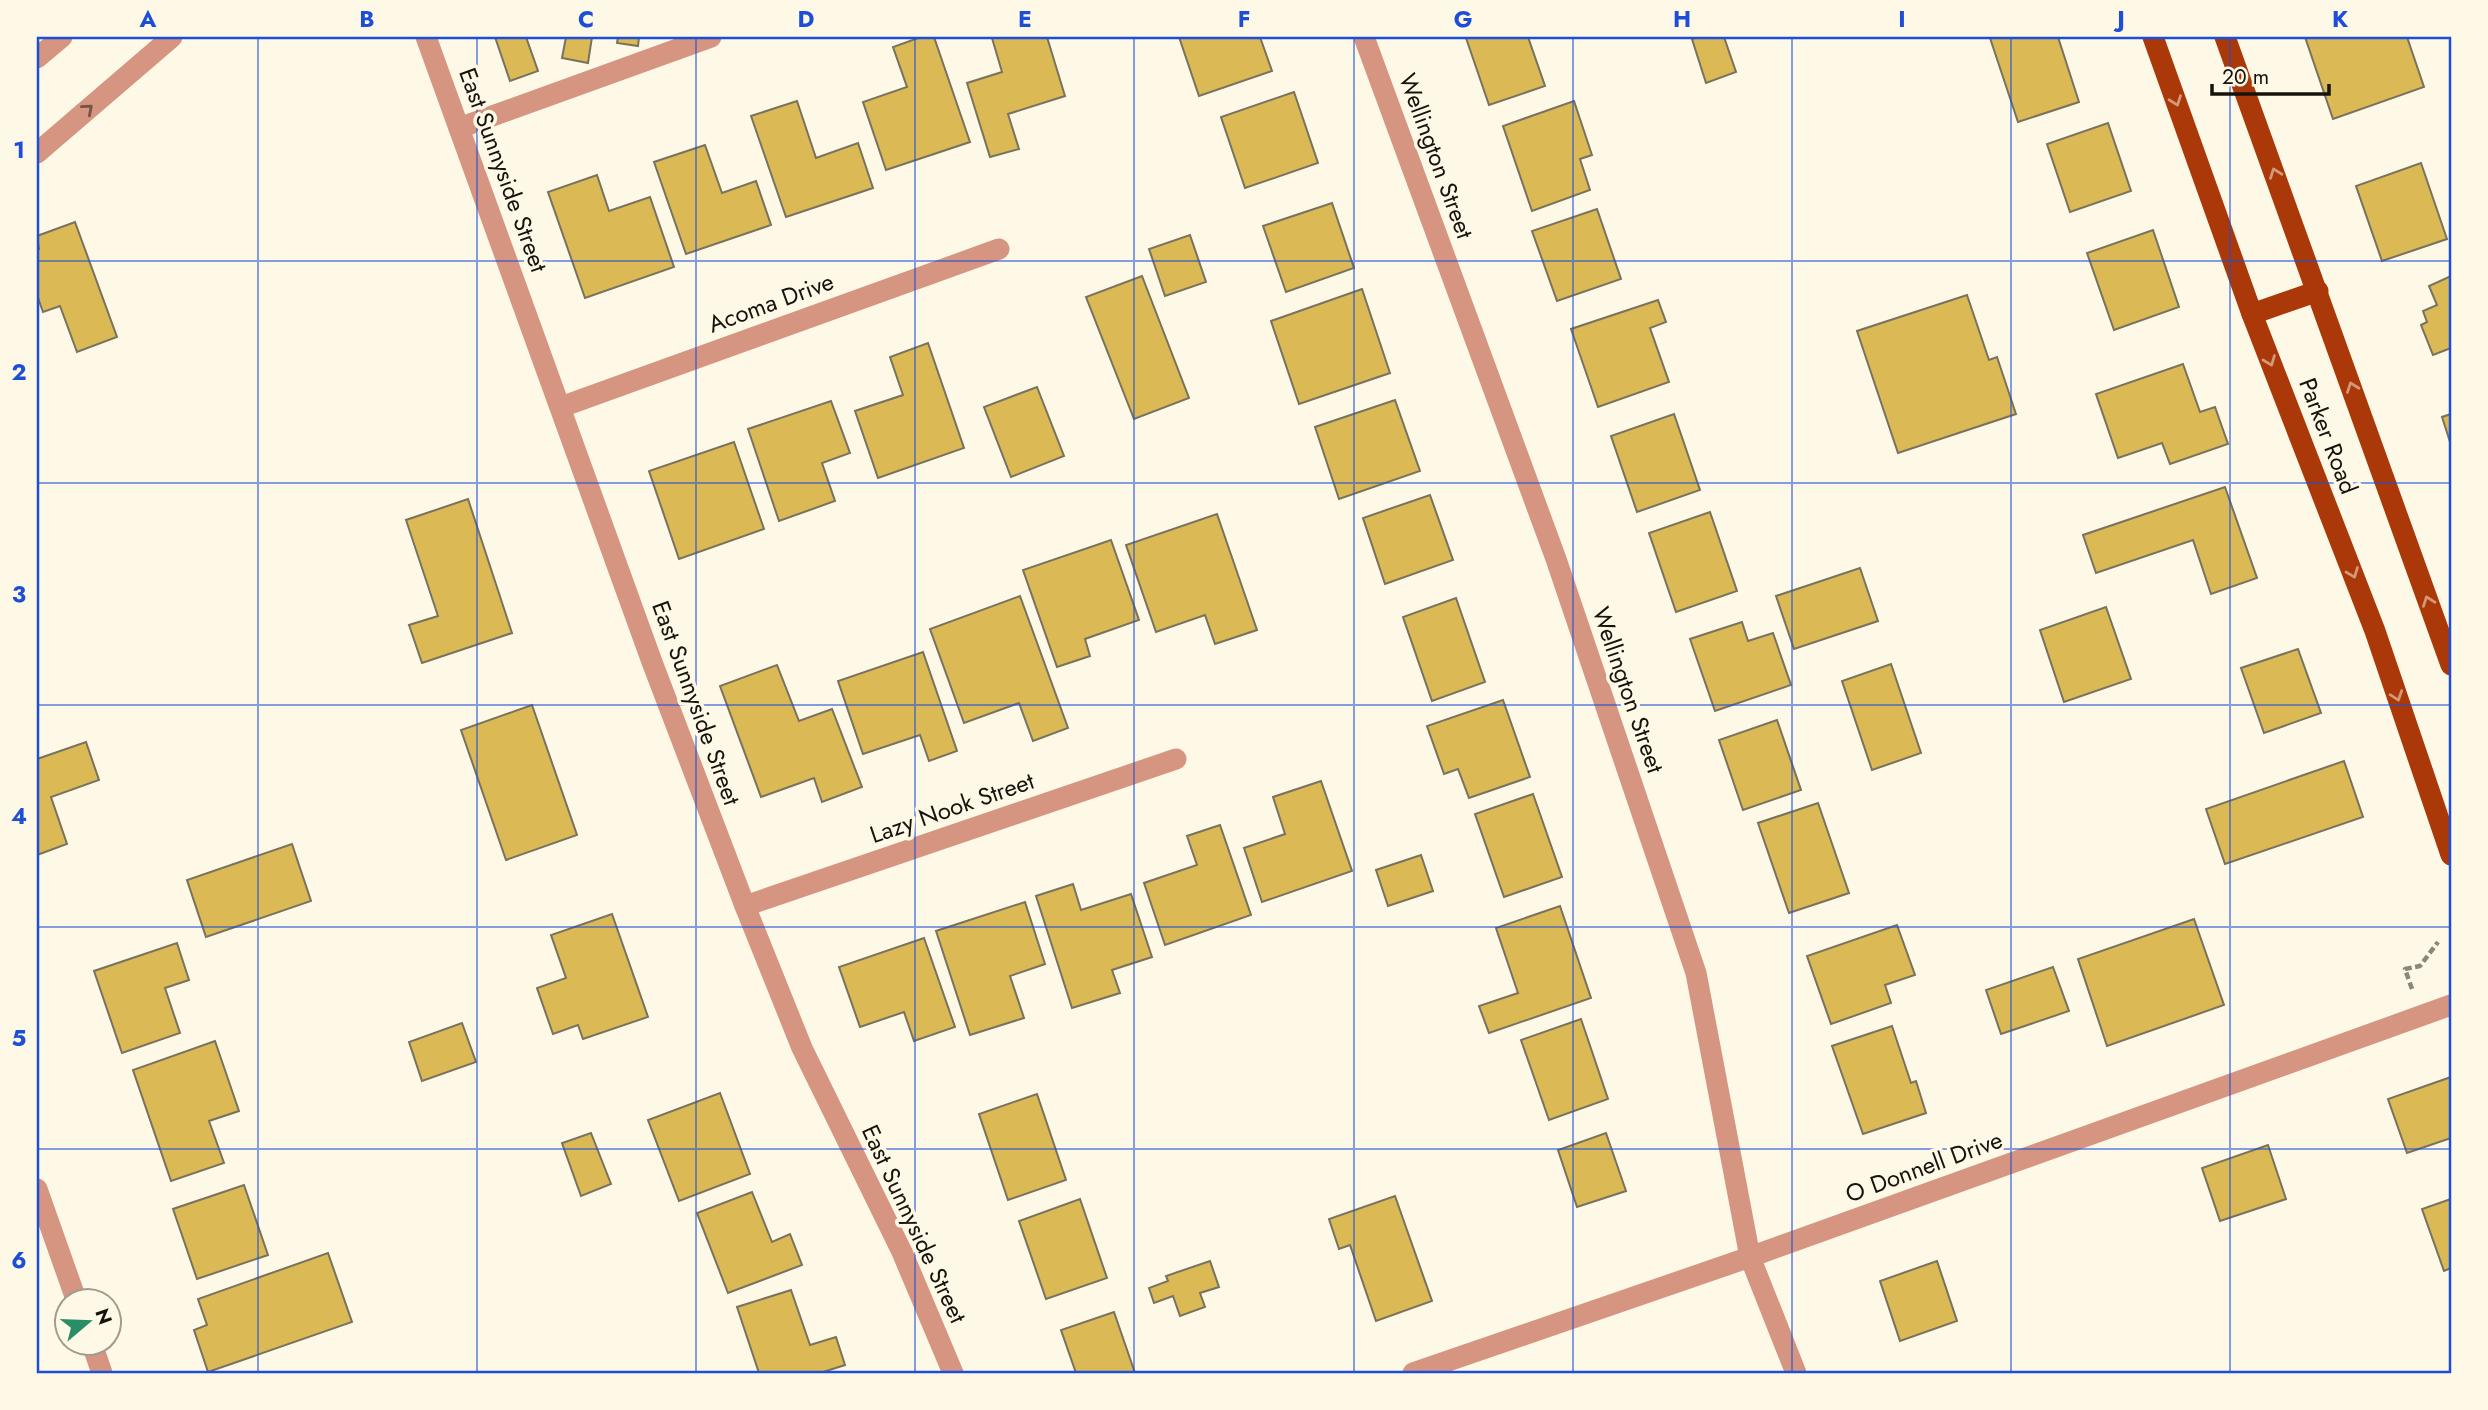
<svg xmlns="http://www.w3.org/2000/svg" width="2488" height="1410" font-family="Jost,sans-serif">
	<rect width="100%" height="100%" fill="#fef8e7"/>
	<g fill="#dbb954" stroke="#78725f" stroke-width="2">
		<path d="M495,37H526L538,71L510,81Z"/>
		<path d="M566,37H592L588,63L562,58Z"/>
		<path d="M618,37H639L638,46L617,43Z"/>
		<path d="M921,37H934L970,142L886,170L863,102L907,87L893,47Z"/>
		<path d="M996,37H1047L1065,96L1008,114L1019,149L990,157L967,83L1002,72L992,38Z"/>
		<path d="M1179,37H1260L1272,71L1199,96Z"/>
		<path d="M1469,37H1528L1545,86L1489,105L1466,38Z"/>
		<path d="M1697,37H1724L1736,72L1706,83L1692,39Z"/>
		<path d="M1994,37H2058L2079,102L2018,122L1990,38Z"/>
		<path d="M2305,37H2407L2424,87L2333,119Z"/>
		<path d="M1294,92L1318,163L1245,188L1221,117Z"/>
		<path d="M797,101L816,158L858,143L873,188L786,217L751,116Z"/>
		<path d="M1574,101L1592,155L1580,159L1590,190L1532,211L1503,126Z"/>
		<path d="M2108,123L2131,191L2070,212L2047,144Z"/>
		<path d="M705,145L722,193L756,181L771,225L686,254L654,162Z"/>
		<path d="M2421,163L2447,239L2382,261L2356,186Z"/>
		<path d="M597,175L609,211L650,197L674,267L585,298L548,192Z"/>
		<path d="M1332,203L1354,268L1286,292L1263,226Z"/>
		<path d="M1597,209L1621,279L1557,301L1532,231Z"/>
		<path d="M75,222L117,337L77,352L60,306L43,312L37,295V250L39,249L37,236Z"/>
		<path d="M2153,230L2179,307L2114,330L2087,253Z"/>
		<path d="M1190,235L1206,282L1165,296L1149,249Z"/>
		<path d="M1142,276L1189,398L1134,419L1086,297Z"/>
		<path d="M2451,276V348L2433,355L2421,325L2427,322L2423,311L2437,305L2429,286Z"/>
		<path d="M1362,289L1390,373L1299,404L1271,321Z"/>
		<path d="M1967,295L1989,360L1997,357L2016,414L1898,453L1857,331Z"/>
		<path d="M1658,300L1666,322L1650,328L1669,382L1598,407L1571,329Z"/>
		<path d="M928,343L964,448L878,478L855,411L903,395L890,357Z"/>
		<path d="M2183,364L2200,412L2215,407L2228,444L2170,464L2162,443L2118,458L2096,394Z"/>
		<path d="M1037,387L1064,456L1011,477L984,407Z"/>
		<path d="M1395,400L1420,471L1339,499L1315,427Z"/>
		<path d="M831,401L850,453L822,463L835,501L779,521L748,429Z"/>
		<path d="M1674,414L1700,490L1637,512L1611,436Z"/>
		<path d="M2451,414V445L2442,417Z"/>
		<path d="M734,442L764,529L679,559L649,471Z"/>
		<path d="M2225,487L2257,578L2211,594L2193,540L2096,573L2083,535Z"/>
		<path d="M1430,495L1453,560L1385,584L1363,518Z"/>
		<path d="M468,499L512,633L422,663L409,625L438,616L406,520Z"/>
		<path d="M1710,512L1737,591L1676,612L1649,533Z"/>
		<path d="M1217,514L1257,630L1215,644L1205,615L1156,632L1126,545Z"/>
		<path d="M1111,540L1139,620L1085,639L1090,656L1057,667L1023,570Z"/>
		<path d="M1860,568L1878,621L1794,649L1776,596Z"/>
		<path d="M1020,596L1068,728L1033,741L1019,703L964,723L930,629Z"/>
		<path d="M1456,598L1485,682L1432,701L1403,617Z"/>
		<path d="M2106,607L2131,679L2064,702L2040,630Z"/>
		<path d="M1742,622L1748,641L1773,633L1791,685L1715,711L1690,639Z"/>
		<path d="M2298,649L2321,713L2264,733L2241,668Z"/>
		<path d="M923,652L957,751L929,761L920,735L863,754L838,681Z"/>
		<path d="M1891,664L1921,753L1872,770L1842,681Z"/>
		<path d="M777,665L799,721L832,709L862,787L822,802L814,778L761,797L720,686Z"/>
		<path d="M1503,700L1530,777L1469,798L1458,769L1444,774L1427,726Z"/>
		<path d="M532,705L577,835L506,860L461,730Z"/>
		<path d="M1777,720L1801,790L1743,810L1719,740Z"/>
		<path d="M86,742L99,780L51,797L67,844L37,855V759Z"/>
		<path d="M2344,761L2363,817L2225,864L2206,809Z"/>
		<path d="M1321,781L1352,871L1262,902L1244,848L1285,834L1273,797Z"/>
		<path d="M1533,794L1562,877L1504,897L1475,814Z"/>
		<path d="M1818,803L1849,893L1789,913L1758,823Z"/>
		<path d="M1220,825L1251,915L1165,945L1144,883L1197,865L1187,836Z"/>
		<path d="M292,844L311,901L206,937L187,880Z"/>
		<path d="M1421,855L1433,891L1388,906L1376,870Z"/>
		<path d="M1073,884L1081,910L1131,894L1152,957L1112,970L1120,993L1072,1008L1036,896Z"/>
		<path d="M1025,902L1045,964L1010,976L1024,1018L970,1035L936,931Z"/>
		<path d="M1560,906L1591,998L1489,1033L1479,1006L1518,993L1496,928Z"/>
		<path d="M612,914L648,1017L583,1039L578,1025L553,1034L537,988L566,978L551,935Z"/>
		<path d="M2194,919L2224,1005L2107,1046L2078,959Z"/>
		<path d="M1897,925L1915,975L1885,985L1891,1003L1831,1024L1807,956Z"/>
		<path d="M924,938L955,1027L914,1041L904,1012L860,1027L839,967Z"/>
		<path d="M177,943L189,980L165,988L180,1033L122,1053L94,971Z"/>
		<path d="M2053,967L2069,1011L2001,1034L1986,990Z"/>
		<path d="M1581,1019L1608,1099L1549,1120L1521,1040Z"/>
		<path d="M462,1023L476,1062L422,1081L409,1042Z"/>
		<path d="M1892,1026L1911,1083L1916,1081L1926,1113L1863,1134L1832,1046Z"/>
		<path d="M215,1041L239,1111L209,1121L224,1163L171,1181L133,1070Z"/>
		<path d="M2451,1077V1138L2407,1153L2388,1099Z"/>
		<path d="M720,1093L750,1174L679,1201L648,1120Z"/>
		<path d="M1037,1094L1066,1180L1008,1200L979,1114Z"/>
		<path d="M591,1133L611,1184L581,1196L562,1143Z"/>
		<path d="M1606,1133L1626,1191L1577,1207L1558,1150Z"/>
		<path d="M2268,1145L2286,1199L2220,1221L2202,1168Z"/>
		<path d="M244,1185L268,1255L197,1279L173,1209Z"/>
		<path d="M752,1192L772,1242L790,1234L802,1265L728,1293L697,1213Z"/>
		<path d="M1395,1196L1432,1301L1376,1321L1350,1245L1339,1249L1329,1219Z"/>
		<path d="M1080,1199L1107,1278L1046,1299L1019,1221Z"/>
		<path d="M2451,1199V1268L2444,1271L2422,1209Z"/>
		<path d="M328,1253L352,1322L208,1372L194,1330L207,1325L198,1299Z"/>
		<path d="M1210,1261L1219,1287L1200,1293L1205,1307L1180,1316L1173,1296L1154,1303L1149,1288L1168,1281L1166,1276Z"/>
		<path d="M1937,1261L1957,1321L1900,1341L1880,1281Z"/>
		<path d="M791,1290L810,1345L836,1337L845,1365L820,1373H759L737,1307Z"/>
		<path d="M1114,1312L1135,1373H1076L1061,1330Z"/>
	</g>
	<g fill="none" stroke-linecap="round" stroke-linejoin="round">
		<path stroke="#8b877b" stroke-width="4.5" stroke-dasharray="7 3.5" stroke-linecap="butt" d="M2412,989L2405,969L2420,966L2438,942"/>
		<g stroke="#d59580" stroke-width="21">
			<path d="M426,37L652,662L745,906L802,1048L902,1252L953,1373"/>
			<path d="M1364,37L1556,559L1696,973L1750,1257L1796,1373"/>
			<path d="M37,58L62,37"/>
			<path d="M459,128L711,37"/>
			<path d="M37,153L172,37"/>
			<path d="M561,407L999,249"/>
			<path d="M745,906L1176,759"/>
			<path d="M37,1189L77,1302"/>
			<path d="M92,1344L102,1373"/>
			<path d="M1413,1373L1750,1257L2451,1005"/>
		</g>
		<g stroke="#aa3808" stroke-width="21">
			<path d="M2153,37L2252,314L2375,631L2451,855"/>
			<path d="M2225,37L2451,665"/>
			<path d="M2252,314L2318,291"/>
		</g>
	</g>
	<defs><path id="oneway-chevron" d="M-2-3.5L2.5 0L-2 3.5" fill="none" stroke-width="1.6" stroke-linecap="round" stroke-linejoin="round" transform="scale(1.75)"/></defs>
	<g stroke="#d49878">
		<use href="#oneway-chevron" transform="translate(2176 101) rotate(70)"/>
		<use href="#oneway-chevron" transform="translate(2275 173) rotate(-110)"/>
		<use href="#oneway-chevron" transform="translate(2270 361) rotate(69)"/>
		<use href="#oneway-chevron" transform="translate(2352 387) rotate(-110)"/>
		<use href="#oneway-chevron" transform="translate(2353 573) rotate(69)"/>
		<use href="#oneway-chevron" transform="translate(2428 601) rotate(-110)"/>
		<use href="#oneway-chevron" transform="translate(2397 696) rotate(71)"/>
	</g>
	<use stroke="#765446" href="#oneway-chevron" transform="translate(88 109) rotate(-41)"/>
	<path fill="none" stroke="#1d4ed8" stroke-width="2" stroke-opacity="0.55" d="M258,37V1373M477,37V1373M696,37V1373M915,37V1373M1134,37V1373M1354,37V1373M1573,37V1373M1792,37V1373M2011,37V1373M2230,37V1373M37,261H2451M37,483H2451M37,705H2451M37,927H2451M37,1149H2451"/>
	<g text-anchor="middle" stroke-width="7" stroke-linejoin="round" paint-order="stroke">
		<g font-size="24" fill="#16130c" stroke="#fef8e7">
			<text transform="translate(1436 156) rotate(70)" y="8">Wellington Street</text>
			<text transform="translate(503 170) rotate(70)" y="8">East Sunnyside Street</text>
			<text transform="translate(771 303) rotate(-20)" y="8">Acoma Drive</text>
			<text transform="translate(2328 436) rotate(69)" y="8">Parker Road</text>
			<text transform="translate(1628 690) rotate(71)" y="8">Wellington Street</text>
			<text transform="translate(696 703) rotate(70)" y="8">East Sunnyside Street</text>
			<text transform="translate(952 808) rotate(-19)" y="8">Lazy Nook Street</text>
			<text transform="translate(1924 1167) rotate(-20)" y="8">O Donnell Drive</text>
			<text transform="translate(914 1224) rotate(65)" y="8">East Sunnyside Street</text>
		</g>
	</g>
	<rect width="2488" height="1410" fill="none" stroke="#fef8e7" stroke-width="77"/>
	<g transform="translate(88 1322) rotate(71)"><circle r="33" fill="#fef8e7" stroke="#a19c8f" stroke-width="2"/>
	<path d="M0-5L12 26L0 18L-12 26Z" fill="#298d67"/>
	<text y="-10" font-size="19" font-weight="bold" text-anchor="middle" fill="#16130c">N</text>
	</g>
	<path d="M2212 84v10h117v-10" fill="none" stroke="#16130c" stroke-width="3.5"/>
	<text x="2222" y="84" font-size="21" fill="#16130c" stroke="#fef8e7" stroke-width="5" paint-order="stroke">20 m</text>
	<rect x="38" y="38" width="2412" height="1334" fill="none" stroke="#1d4ed8" stroke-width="2.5"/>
	<g font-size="23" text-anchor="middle" font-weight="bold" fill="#1d4ed8">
		<text x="148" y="27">A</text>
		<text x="367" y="27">B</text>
		<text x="586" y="27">C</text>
		<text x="806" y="27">D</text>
		<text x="1025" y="27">E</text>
		<text x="1244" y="27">F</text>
		<text x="1463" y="27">G</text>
		<text x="1682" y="27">H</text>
		<text x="1902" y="27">I</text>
		<text x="2121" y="27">J</text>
		<text x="2340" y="27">K</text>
		<text x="19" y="158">1</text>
		<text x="19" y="380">2</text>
		<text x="19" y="602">3</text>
		<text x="19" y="824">4</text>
		<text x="19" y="1046">5</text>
		<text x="19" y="1268">6</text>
	</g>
</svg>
